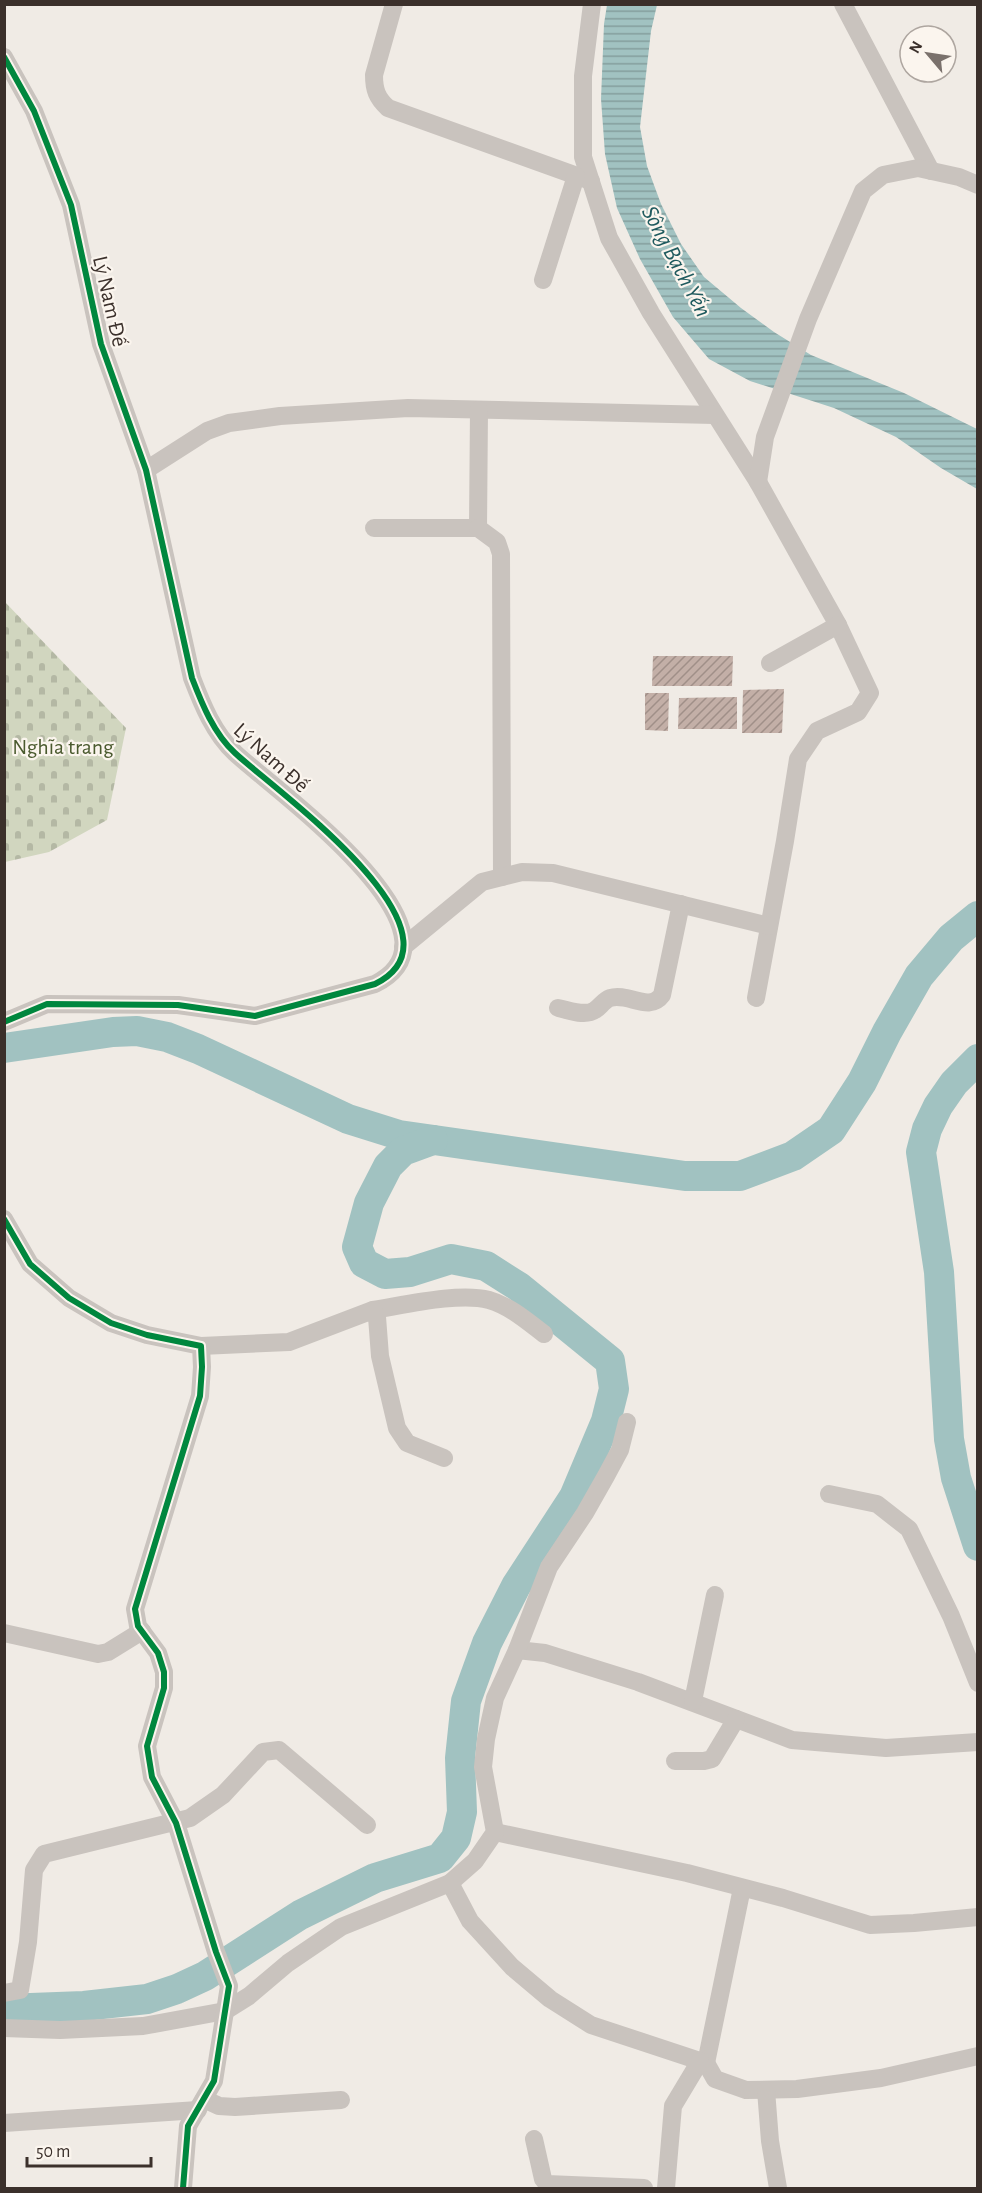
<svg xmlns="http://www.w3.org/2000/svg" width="982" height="2193" font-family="'Alegreya Sans',sans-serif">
	<defs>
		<pattern id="cemetery-stones" width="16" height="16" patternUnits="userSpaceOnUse" patternTransform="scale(1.5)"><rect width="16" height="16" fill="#d1d6bf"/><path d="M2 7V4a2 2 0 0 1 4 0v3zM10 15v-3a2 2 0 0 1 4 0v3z" fill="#b4b8a4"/></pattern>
		<pattern id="water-rules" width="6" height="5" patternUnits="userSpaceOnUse" patternTransform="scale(1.5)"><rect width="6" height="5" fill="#a1c2c1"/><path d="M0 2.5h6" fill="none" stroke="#849e9d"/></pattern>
		<pattern id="building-hatch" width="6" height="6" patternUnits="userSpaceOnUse" patternTransform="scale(1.5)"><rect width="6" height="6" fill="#c3afa7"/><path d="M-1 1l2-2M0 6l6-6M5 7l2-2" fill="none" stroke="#a08f88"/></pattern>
	</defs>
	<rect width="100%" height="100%" fill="#f0ebe5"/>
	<path fill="url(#cemetery-stones)" d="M4,601L126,728L107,820L49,852L5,862Z"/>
	<path fill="url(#water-rules)" d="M607,5H657L651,31L640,127L647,166L661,204L681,244L704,277L741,308L774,332L811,355L904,393L977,429V489L941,468L896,437L834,408L750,381L709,359L673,317L640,259L617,208L605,154L601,99L604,24Z"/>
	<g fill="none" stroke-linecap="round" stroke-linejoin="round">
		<g stroke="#a1c2c1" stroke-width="30">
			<path d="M4,1048L113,1032L137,1031L167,1037L198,1049L348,1119L399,1135L685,1176H740L793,1156L831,1130L862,1082L887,1032L919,976L951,938L978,916"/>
			<path d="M978,1059L954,1083L938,1106L927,1129L921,1152L939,1272L949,1439L956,1478L978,1546"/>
			<path d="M4,2009L84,2006L147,1999L177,1989L205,1976L300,1915L375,1878L440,1858L456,1838L462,1812L460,1758L466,1701L487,1643L516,1586L574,1497L606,1421L614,1389L610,1361L519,1287L486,1266L451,1259L410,1272L385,1274L364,1263L357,1247L369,1203L388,1166L403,1151L433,1140"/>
		</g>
	</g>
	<g fill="url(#building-hatch)">
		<path d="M653,656H733L732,686H652Z"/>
		<path d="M784,689L782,733H742L743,690Z"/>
		<path d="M645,693H669L668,731L645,730Z"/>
		<path d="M737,697V729H678L679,698Z"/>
	</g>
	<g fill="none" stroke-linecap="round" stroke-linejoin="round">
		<g stroke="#c9c3be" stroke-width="18">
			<path d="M394,4L374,75C374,90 377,98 388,108L591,181"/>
			<path d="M592,4L583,76V157L609,238L651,313L758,482L838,625L870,693L858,712L817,731L798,759L785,841L756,998"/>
			<path d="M843,4L931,171"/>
			<path d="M4,57L34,111L71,205L101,344L146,470L192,678C202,704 214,734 235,753C272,788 478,933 375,984L255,1016L178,1005L47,1004L4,1022"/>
			<path d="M543,280L576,176"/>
			<path d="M146,470L207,431L229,423L280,416L408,408L714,415"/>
			<path d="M758,482L765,437L808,319L863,191L883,175L918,168L959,177L978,185"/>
			<path d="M374,528H478L479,410"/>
			<path d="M478,528L497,542L501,554L502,877"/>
			<path d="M770,663L838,625"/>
			<path d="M403,947L482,882L522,872L553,873L769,926"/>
			<path d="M558,1008C569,1010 585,1017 595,1010C600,1007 604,1000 610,998C628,992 649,1013 662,995L681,904"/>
			<path d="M373,1310C405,1305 459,1292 489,1300C510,1306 527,1321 544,1334"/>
			<path d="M201,1346L289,1342L373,1310L377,1317L380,1356L397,1428L407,1443L444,1458"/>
			<path d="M829,1494L877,1504L909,1529L951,1616L978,1683"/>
			<path d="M4,1633L98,1654L108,1652L142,1631"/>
			<path d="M517,1650L545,1653L638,1682L792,1740L886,1748L978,1742"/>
			<path d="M693,1701L715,1595"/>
			<path d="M675,1761H704L712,1759L736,1719"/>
			<path d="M495,1832L687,1873L783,1898L870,1925L914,1923L978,1917"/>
			<path d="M450,1883L470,1921L512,1967L550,1999L591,2025L706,2063L715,2079L746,2090L797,2089L881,2078L978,2056"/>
			<path d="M4,1993L20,1990L28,1942L34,1870L44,1854L190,1818L223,1795L263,1752L279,1750L367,1825"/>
			<path d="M4,2028L60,2030L143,2026L225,2011L249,1996L288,1963L341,1927L450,1883L475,1861L495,1832L483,1767L486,1739L495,1698L517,1650L549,1567L585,1513L606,1476L620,1450L627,1422"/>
			<path d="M706,2063L742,1888"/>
			<path d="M766,2090L770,2141L778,2188"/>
			<path d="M204,2099L219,2106L235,2107L341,2100"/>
			<path d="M4,2123L198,2110"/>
			<path d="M534,2139L543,2179L547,2184L644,2188"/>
			<path d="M666,2188L673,2106L700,2061"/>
		</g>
		<path stroke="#c9c3be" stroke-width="18" d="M4,1219L30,1264L69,1298L111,1323L147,1335L201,1346L202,1367L200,1396L135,1609L138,1626L158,1653L164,1672V1688L147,1746L152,1777L176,1823L216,1952L229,1986L214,2081L188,2126L183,2188"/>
		<defs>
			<g id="cycleway">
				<path d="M4,57L34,111L71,205L101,344L146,470L192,678C202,704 214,734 235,753C272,788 478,933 375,984L255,1016L178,1005L47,1004L4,1022"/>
				<path d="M4,1219L30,1264L69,1298L111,1323L147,1335L201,1346L202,1367L200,1396L135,1609L138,1626L158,1653L164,1672V1688L147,1746L152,1777L176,1823L216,1952L229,1986L214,2081L188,2126L183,2188"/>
			</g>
		</defs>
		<use href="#cycleway" stroke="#fbf5ee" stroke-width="10"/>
		<use href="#cycleway" stroke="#00873e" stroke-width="6"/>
	</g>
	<g text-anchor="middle" stroke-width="4.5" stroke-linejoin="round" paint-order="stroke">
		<g font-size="22" fill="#3b302b" stroke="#fbf5ee">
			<text transform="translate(111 301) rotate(77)" y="8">Lý Nam Đế</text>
			<text transform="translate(272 757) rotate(42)" y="8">Lý Nam Đế</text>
		</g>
		<g font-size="22" fill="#4a5a2e" stroke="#fbf5ee">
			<text x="63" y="754">Nghĩa trang</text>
		</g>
		<g font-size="24" font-style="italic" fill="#1f5a5e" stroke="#fbf5ee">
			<text transform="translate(677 261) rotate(62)" y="8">Sông Bạch Yến</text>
		</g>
	</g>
	<rect width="982" height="2193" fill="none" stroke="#3b302b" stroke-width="12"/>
	<g transform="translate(928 54) rotate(299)"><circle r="28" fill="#fbf5ee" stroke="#aea6a0" stroke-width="1.5"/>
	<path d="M0-4.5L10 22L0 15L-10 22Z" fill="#7a716c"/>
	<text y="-9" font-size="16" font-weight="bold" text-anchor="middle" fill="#3b302b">N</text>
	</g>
	<path d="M27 2157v9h124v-9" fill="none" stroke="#3b302b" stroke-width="3"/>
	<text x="36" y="2157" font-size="18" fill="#3b302b" stroke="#fbf5ee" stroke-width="4.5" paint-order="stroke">50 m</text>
</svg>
